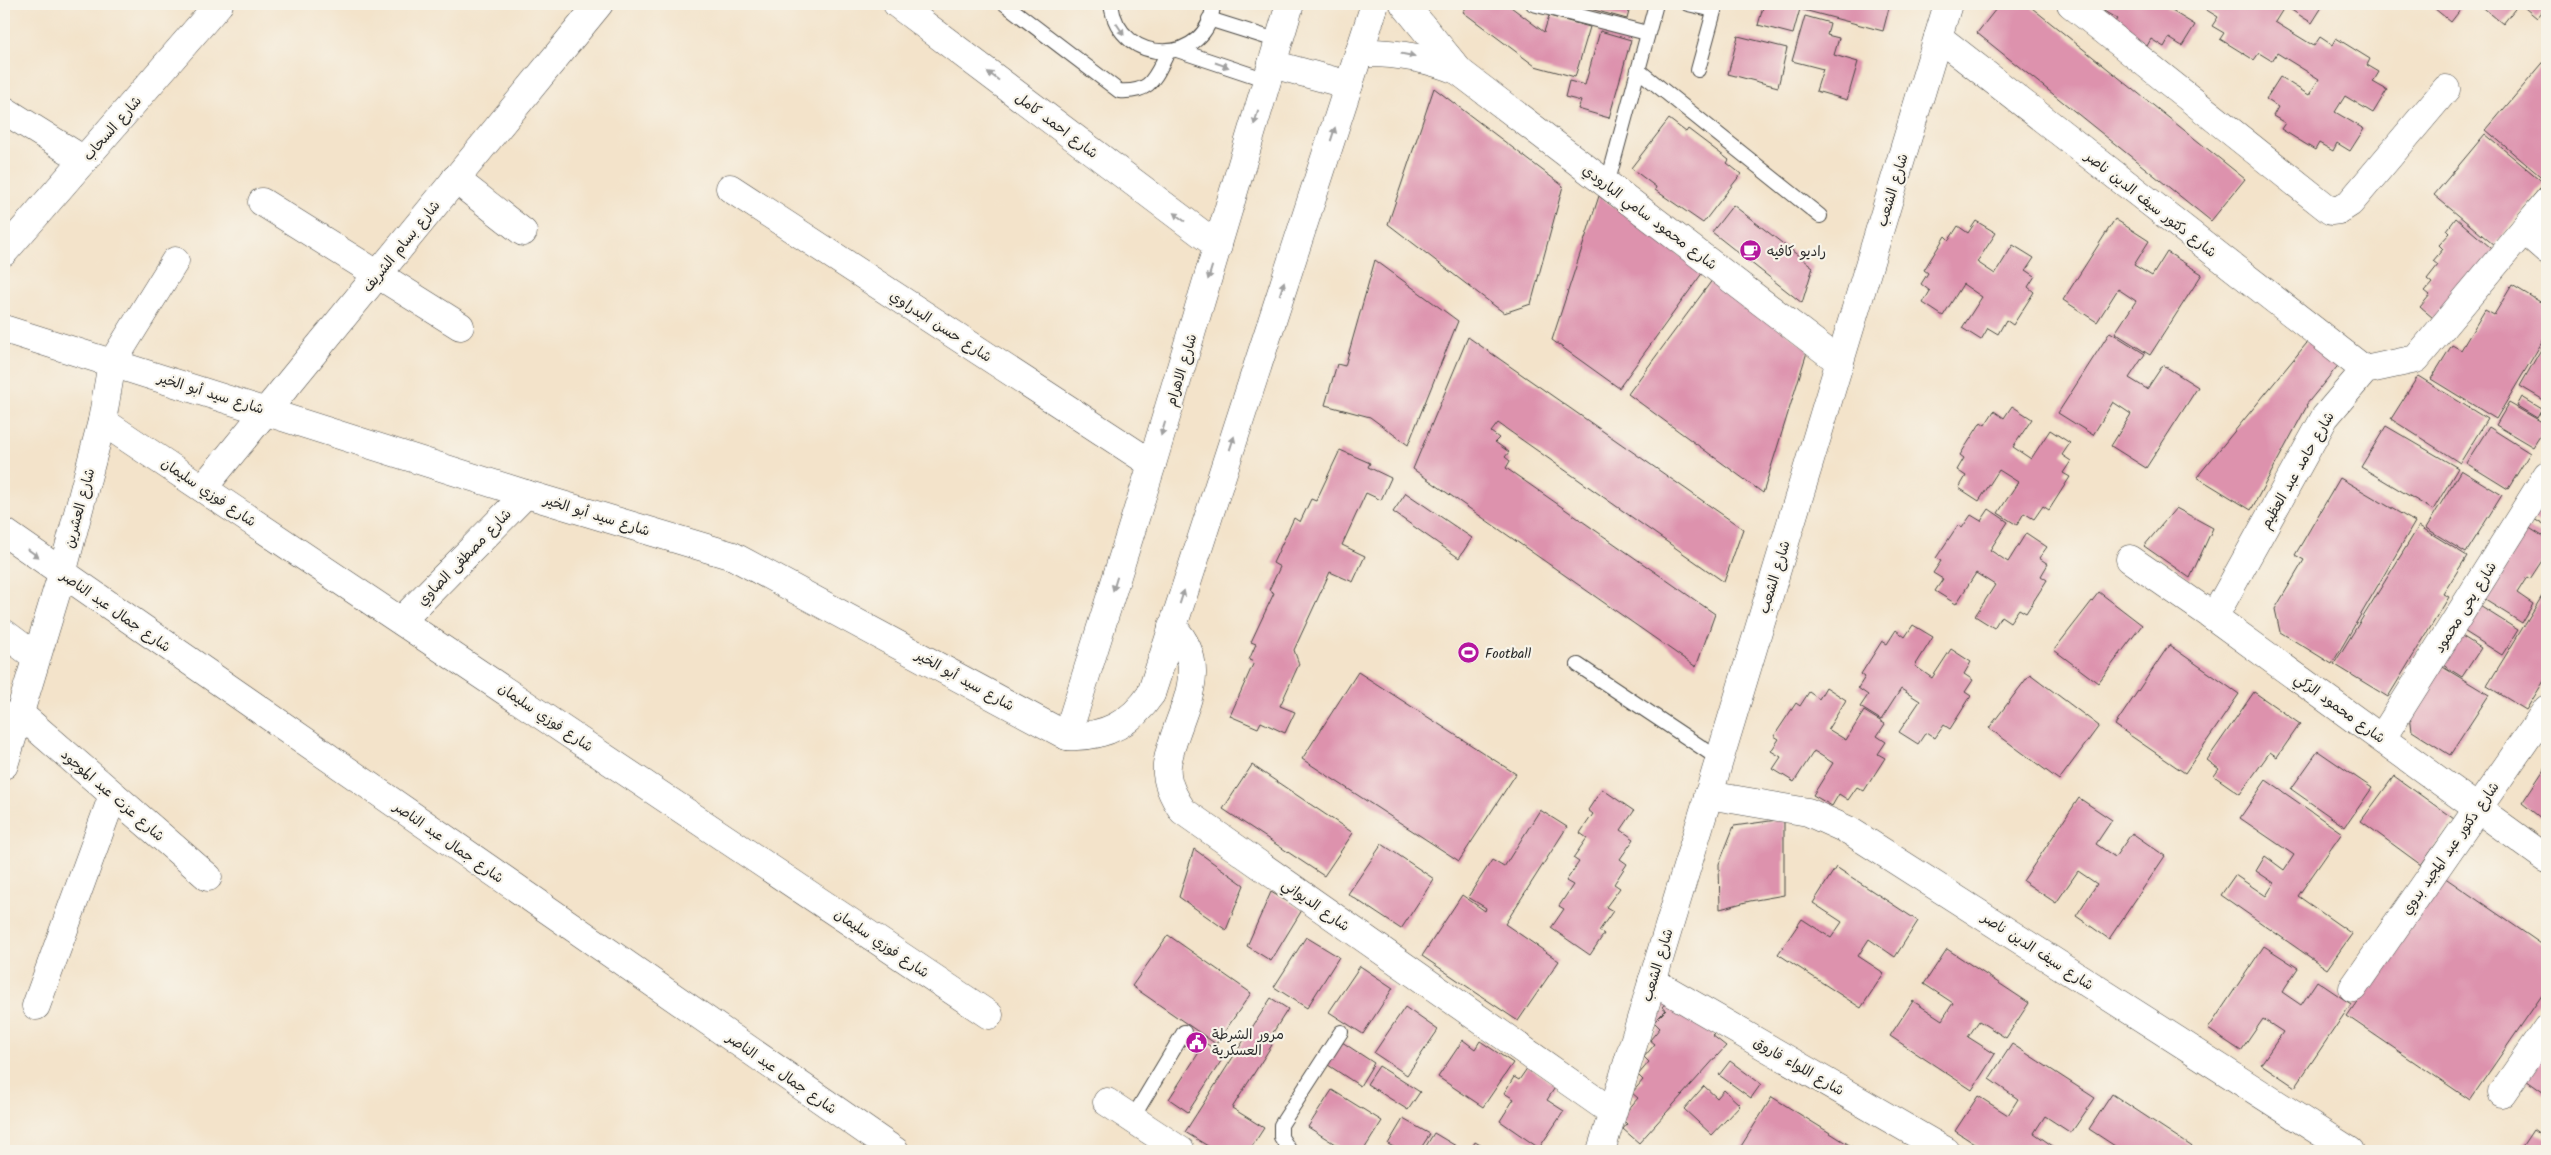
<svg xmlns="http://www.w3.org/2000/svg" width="2551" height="1155" font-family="Kalam,'Playpen Sans Arabic',sans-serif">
	<rect width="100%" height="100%" fill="#f7f3e8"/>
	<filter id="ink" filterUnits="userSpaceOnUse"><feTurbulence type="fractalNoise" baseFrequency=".02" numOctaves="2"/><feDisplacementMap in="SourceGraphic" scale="10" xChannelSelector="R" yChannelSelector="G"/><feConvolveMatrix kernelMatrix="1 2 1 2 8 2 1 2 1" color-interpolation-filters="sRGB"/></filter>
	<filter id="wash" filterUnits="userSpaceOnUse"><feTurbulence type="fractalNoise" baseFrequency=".0096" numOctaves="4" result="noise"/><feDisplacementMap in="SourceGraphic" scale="20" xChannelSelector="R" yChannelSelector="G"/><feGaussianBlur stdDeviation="1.12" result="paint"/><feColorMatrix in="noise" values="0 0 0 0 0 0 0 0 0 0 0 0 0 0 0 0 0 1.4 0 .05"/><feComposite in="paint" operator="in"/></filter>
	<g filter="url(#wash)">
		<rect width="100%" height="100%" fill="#f3e3ca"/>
		<g id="blocks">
			<g fill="#dd92ad">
				<path d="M1469,4H1507L1544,32L1549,16L1590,27L1575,77L1535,66L1463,12Z"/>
				<path d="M1572,4H1631L1627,19Z"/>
				<path d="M1764,4H1890L1883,31L1800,9L1793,34L1758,25Z"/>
				<path d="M2000,4H2027L2245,179L2211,221L1977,33Z"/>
				<path d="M2109,4H2169L2167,8L2195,25L2182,46L2169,38L2164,47L2151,39L2147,46L2113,25L2117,19L2104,11Z"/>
				<path d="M2209,4H2324L2312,23L2285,6L2275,22L2314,46L2320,37L2332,45L2336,38L2370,59L2367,65L2379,72L2373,82L2387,90L2373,113L2345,96L2335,112L2364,129L2350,151L2337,143L2333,151L2319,143L2315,150L2281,129L2285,123L2273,116L2278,107L2266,99L2280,77L2309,95L2319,79L2277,53L2272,61L2259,53L2254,60L2220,39L2224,33L2212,26L2218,17L2205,9Z"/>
				<path d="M2429,4H2465L2451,22Z"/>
				<path d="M2479,4H2516L2518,5L2503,24Z"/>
				<path d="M2520,4H2547V6L2537,18Z"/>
				<path d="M1805,16L1830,23L1827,35L1839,38L1834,55L1858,62L1847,100L1816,91L1823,69L1792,61Z"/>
				<path d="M1600,31L1631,40L1609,118L1578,109L1581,101L1565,97L1569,81L1585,85Z"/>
				<path d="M1738,36L1787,48L1778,87L1728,74Z"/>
				<path d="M2547,58V180L2546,181L2486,130Z"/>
				<path d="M1434,88L1563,186L1531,304L1504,313L1388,224Z"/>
				<path d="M1669,119L1686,132L1688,129L1729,160L1727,163L1741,174L1703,223L1655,190L1656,187L1631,168Z"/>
				<path d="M2485,134L2544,183L2494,245L2434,195Z"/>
				<path d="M1599,196L1703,272L1619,388L1552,340Z"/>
				<path d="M1733,205L1813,267L1802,303L1712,232Z"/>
				<path d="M2456,218L2497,253L2439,323L2420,307L2430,295L2425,291L2432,283L2427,279L2438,265L2433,261L2443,249L2439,245L2450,233L2447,230Z"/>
				<path d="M2115,219L2149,241L2134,265L2152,276L2167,252L2202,274L2150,355L2115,333L2136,301L2118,289L2097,322L2063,300Z"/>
				<path d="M1976,221L1996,233L1977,262L1995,274L2013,245L2034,258L2026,270L2035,276L2028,287L2034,292L2013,325L2006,320L1998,334L1988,328L1981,340L1962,328L1982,297L1963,284L1943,316L1923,303L1930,291L1921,284L1928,273L1924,270L1945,236L1949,240L1958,226L1968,233Z"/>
				<path d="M1375,260L1458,321L1408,445L1370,417L1325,405L1337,364L1345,366Z"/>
				<path d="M1713,279L1808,349L1763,493L1628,394Z"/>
				<path d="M2512,285L2547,306V334L2496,419L2431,379L2452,345L2461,350L2485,310L2494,315Z"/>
				<path d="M2110,332L2145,354L2129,378L2147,389L2163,365L2198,387L2146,468L2111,446L2131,414L2113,402L2093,435L2058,413Z"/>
				<path d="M1468,337L1743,529L1724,582L1498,423L1491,432L1499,438L1495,442L1509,452L1505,457L1510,461L1506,468L1715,614L1696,667L1413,469Z"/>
				<path d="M2311,338L2341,362L2306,405L2307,406L2251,510L2197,477Z"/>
				<path d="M2547,339V402L2520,386Z"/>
				<path d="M2418,376L2487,419L2460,463L2391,419Z"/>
				<path d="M2522,397L2542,409L2537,418L2517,406Z"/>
				<path d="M2509,403L2547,425L2533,447L2496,425Z"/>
				<path d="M2012,406L2032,419L2013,447L2031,459L2050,430L2070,443L2062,455L2071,461L2063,473L2070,477L2049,510L2043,506L2034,519L2024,513L2017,525L1998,513L2018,482L1999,470L1979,501L1959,488L1966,476L1957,470L1964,458L1960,455L1981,422L1985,425L1994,411L2004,418Z"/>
				<path d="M2386,426L2458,468L2433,510L2361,467Z"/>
				<path d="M2489,427L2530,453L2508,489L2466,463Z"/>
				<path d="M1340,450L1370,463L1368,467L1391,478L1381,500L1366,493L1342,545L1365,556L1353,582L1330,572L1294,650L1299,664L1280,706L1295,712L1285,733L1261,722L1258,728L1230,716L1254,662L1249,660L1256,644L1251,642L1274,593L1269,590L1280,567L1273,563L1294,518L1300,522L1311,499L1316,501Z"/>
				<path d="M2461,470L2502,495L2466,553L2426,528Z"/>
				<path d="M2340,478L2415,522L2332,664L2280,632L2275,609L2304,560L2295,555Z"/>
				<path d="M2547,486V527L2529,516Z"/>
				<path d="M1406,493L1472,538L1459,558L1393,512Z"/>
				<path d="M2176,508L2213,528L2190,578L2144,546Z"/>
				<path d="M1989,509L2008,522L1990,550L2008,562L2026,533L2047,547L2039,558L2048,564L2041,576L2047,580L2026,613L2019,609L2010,622L2001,616L1994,628L1975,616L1995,585L1976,573L1956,604L1935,591L1943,579L1933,573L1941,561L1936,558L1958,525L1962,528L1971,515L1981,521Z"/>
				<path d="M2523,524L2547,539V545L2544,551L2547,553L2530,579L2527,577L2517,593L2533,604L2522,623L2482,598Z"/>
				<path d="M2419,526L2467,556L2443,594L2449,597L2388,697L2334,664Z"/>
				<path d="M2547,588V676L2526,710L2487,686Z"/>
				<path d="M2099,592L2142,625L2098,683L2054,650Z"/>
				<path d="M2475,603L2518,630L2502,655L2459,628Z"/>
				<path d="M1913,625L1933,637L1915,666L1932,678L1951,649L1971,662L1964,674L1973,680L1965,692L1971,696L1950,729L1944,725L1935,738L1926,732L1918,744L1899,732L1920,701L1901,689L1881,720L1860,707L1868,695L1858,688L1865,677L1861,674L1882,641L1887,644L1896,630L1905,637Z"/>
				<path d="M2457,633L2481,648L2462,677L2438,662Z"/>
				<path d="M2169,645L2239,694L2185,773L2115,725Z"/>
				<path d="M2441,666L2489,695L2450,755L2412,731L2410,715Z"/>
				<path d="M1358,672L1516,774L1459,861L1302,759Z"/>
				<path d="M2030,674L2099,726L2059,780L1989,728Z"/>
				<path d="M1826,687L1846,700L1828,729L1846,740L1864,711L1885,724L1877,736L1886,742L1878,754L1885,758L1864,791L1857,787L1848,800L1839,794L1832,806L1813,795L1833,763L1814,751L1794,782L1773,769L1781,757L1771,751L1779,739L1774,736L1796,703L1800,706L1809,692L1819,699Z"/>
				<path d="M2254,692L2300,724L2277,757L2270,752L2240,794L2214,776L2219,769L2207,760Z"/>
				<path d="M2318,751L2372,788L2345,827L2291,789Z"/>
				<path d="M1252,765L1353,833L1324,876L1223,809Z"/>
				<path d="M2547,765V823L2522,803Z"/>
				<path d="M2394,776L2454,819L2421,865L2361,821Z"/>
				<path d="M2266,780L2342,833L2298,896L2352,934L2327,969L2221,895L2235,875L2266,896L2274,883L2256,871L2265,856L2284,870L2294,855L2240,818Z"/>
				<path d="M1602,789L1634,811L1621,830L1634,839L1620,859L1627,864L1614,884L1620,888L1606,907L1613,911L1599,931L1604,934L1590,955L1551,928L1564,909L1559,906L1573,885L1566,881L1579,862L1573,858L1587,838L1580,833L1593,814L1588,810Z"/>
				<path d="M2079,798L2112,820L2096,844L2115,857L2132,833L2165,856L2109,939L2076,916L2097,884L2078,871L2056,903L2023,881Z"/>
				<path d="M1540,810L1567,827L1505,924L1559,961L1518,1021L1422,956L1462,895L1485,911L1486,908L1468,897L1492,860L1504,867Z"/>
				<path d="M1784,819V895L1750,901L1720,909L1719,864L1734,826Z"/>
				<path d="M1382,844L1434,879L1401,929L1348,894Z"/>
				<path d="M1194,849L1244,885L1226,930L1179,897Z"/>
				<path d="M1836,867L1918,921L1895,957L1869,939L1858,956L1884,973L1861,1008L1778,954L1802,919L1831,938L1842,922L1813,903Z"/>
				<path d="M2444,877L2547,948V988L2470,1100L2347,1016Z"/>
				<path d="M1271,892L1302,910L1271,961L1247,946Z"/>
				<path d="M1168,935L1251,993L1216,1044L1132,986Z"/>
				<path d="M1306,937L1339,957L1307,1008L1274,987Z"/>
				<path d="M2264,946L2298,968L2282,992L2301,1005L2317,981L2351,1004L2295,1087L2261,1064L2283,1032L2263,1019L2241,1051L2208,1029Z"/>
				<path d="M1947,949L2029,1003L2006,1038L1979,1021L1968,1037L1995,1054L1972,1090L1890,1036L1913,1001L1942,1020L1953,1003L1924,984Z"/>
				<path d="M1360,966L1393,988L1363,1034L1329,1012Z"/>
				<path d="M1671,997L1715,1032L1712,1035L1726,1046L1639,1143L1623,1129L1627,1124L1621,1118L1638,1098L1632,1093L1643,1080L1638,1075L1649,1062L1644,1057L1655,1044L1650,1040L1660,1028L1654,1022L1666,1010L1662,1007Z"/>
				<path d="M1271,998L1288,1009L1267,1042L1272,1045L1232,1108L1264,1128L1249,1151H1216L1185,1132Z"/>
				<path d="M1405,1007L1438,1030L1407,1075L1374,1053Z"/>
				<path d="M1339,1040L1374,1063L1360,1086L1325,1063Z"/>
				<path d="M1463,1040L1475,1049L1480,1041L1513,1063L1483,1107L1438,1077Z"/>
				<path d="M1205,1043L1225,1055L1188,1112L1169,1099Z"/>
				<path d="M2547,1043V1095L2523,1078Z"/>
				<path d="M2012,1044L2095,1098L2071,1133L2045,1116L2034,1133L2060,1151H1986L1955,1131L1978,1096L2008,1115L2018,1099L1989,1079Z"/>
				<path d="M1730,1061L1761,1084L1751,1098L1719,1075Z"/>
				<path d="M1379,1066L1420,1092L1408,1110L1367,1084Z"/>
				<path d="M1528,1067L1556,1086L1547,1100L1564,1111L1539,1148L1500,1121L1514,1099L1504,1093L1514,1077L1519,1080Z"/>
				<path d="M1704,1086L1717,1098L1724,1090L1740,1105L1712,1135L1684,1109Z"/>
				<path d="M1332,1090L1382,1121L1363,1151H1346L1308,1127Z"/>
				<path d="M2112,1094L2194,1148L2192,1151H2117L2118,1148L2089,1129Z"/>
				<path d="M1772,1097L1859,1151H1738Z"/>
				<path d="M1403,1119L1430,1134L1419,1151H1401L1388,1144Z"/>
				<path d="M2533,1130L2547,1140V1151H2519Z"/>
				<path d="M1434,1133L1461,1149L1460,1151H1423Z"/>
				<path d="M1475,1142L1491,1151H1470Z"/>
			</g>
		</g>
	</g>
	<g filter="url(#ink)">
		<use href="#blocks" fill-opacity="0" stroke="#494743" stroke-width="1"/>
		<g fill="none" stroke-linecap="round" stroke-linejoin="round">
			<defs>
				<g id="lane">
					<path d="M1005,4L1119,91C1152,93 1154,78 1168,52"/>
					<path d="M1111,4C1119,68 1210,66 1213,4"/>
					<path d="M1533,4L1647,33"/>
					<path d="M1688,4L1714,10"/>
					<path d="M1209,19L1279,41"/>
					<path d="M1177,50L1267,80"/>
					<path d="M1638,70L1820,216"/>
					<path d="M1698,70L1716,4"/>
					<path d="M1607,185L1656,4"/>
					<path d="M1578,665L1719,759"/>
					<path d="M1132,1119L1184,1032"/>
					<path d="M1290,1151L1281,1137V1125L1341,1032"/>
				</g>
				<g id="street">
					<path d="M897,4L1218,246"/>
					<path d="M1404,4L1460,72L1840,362"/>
					<path d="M2071,4L2331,211L2339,210L2350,203L2446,89"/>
					<path d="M1938,37L2365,370"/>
					<path d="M1359,53C1395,52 1426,57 1459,71"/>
					<path d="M4,110L84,160"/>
					<path d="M455,179L523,232"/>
					<path d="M730,188L1152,464"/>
					<path d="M262,202L460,326"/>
					<path d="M2524,230L2547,250"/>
					<path d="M4,252L219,4"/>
					<path d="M4,329L526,494L733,556L1067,736C1104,738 1131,724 1151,694"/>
					<path d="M102,421L989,1015"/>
					<path d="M203,488L599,4"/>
					<path d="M4,532L895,1151"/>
					<path d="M2130,559L2214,617L2547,859"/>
					<path d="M2214,617L2325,417L2365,370L2416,359L2547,202"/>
					<path d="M402,620L526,494"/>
					<path d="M1172,626C1216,673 1175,714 1167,765C1165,781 1174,798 1183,811L1612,1112"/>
					<path d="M4,633L36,657"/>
					<path d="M19,713L208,877"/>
					<path d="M2382,738L2547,475"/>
					<path d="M4,765L62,574L102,421L112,363L175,261"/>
					<path d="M1708,795L1808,812L1850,831L2350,1151"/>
					<path d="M1652,981L1946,1151"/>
					<path d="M2353,988L2547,709"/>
					<path d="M36,1006L113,795"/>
					<path d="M2502,1093L2547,1028"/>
					<path d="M1107,1102L1181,1151"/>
					<path d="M1601,1151L1948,4"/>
				</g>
				<g id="primary">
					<path d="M1272,64L1349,85"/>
					<path d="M1151,694L1375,4"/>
					<path d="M1067,736L1152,464L1290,4"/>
				</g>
			</defs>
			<use href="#lane" stroke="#494743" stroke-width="16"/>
			<use href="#street" stroke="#494743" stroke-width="29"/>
			<use href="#primary" stroke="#494743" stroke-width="29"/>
			<use href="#lane" stroke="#fff" stroke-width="14"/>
			<use href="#street" stroke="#fff" stroke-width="28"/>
			<use href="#primary" stroke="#fff" stroke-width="28"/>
		</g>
		<defs><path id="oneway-solid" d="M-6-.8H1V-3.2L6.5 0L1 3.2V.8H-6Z" transform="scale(1.25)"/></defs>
		<g fill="#a0a0a0">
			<use href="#oneway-solid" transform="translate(1120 29) rotate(56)"/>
			<use href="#oneway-solid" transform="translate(1408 55) rotate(11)"/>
			<use href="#oneway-solid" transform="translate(1222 65) rotate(19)"/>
			<use href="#oneway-solid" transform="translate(993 76) rotate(-143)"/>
			<use href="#oneway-solid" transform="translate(1256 118) rotate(107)"/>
			<use href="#oneway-solid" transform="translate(1333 134) rotate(-72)"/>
			<use href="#oneway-solid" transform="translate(1179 217) rotate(-143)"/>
			<use href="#oneway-solid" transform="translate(1210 273) rotate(107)"/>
			<use href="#oneway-solid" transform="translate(1282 288) rotate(-72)"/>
			<use href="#oneway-solid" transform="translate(1163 429) rotate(107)"/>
			<use href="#oneway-solid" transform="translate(1232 443) rotate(-72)"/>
			<use href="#oneway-solid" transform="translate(33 553) rotate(36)"/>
			<use href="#oneway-solid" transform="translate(1115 584) rotate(107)"/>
			<use href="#oneway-solid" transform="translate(1182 597) rotate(-72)"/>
		</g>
	</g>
	<defs>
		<symbol id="cafe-disc" viewBox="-11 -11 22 22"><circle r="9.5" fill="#b5179e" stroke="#f7f3e8"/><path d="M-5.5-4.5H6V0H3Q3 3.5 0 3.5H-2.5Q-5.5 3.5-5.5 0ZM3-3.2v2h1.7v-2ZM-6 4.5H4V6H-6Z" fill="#fff"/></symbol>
		<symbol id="stadium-disc" viewBox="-11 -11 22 22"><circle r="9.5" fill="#b5179e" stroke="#f7f3e8"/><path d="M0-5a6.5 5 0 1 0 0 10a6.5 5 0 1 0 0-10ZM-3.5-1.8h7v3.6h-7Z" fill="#fff"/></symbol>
		<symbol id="civic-disc" viewBox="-11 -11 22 22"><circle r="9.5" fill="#b5179e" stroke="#f7f3e8"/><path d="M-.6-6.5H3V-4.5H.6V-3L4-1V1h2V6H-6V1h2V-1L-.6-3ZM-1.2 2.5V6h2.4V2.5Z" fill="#fff"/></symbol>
	</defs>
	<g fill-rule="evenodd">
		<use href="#cafe-disc" x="1738" y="238" width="25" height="25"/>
		<use href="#stadium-disc" x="1456" y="640" width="25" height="25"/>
		<use href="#civic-disc" x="1184" y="1030" width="25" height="25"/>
	</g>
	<g text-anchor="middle" stroke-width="4.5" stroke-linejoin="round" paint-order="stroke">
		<g font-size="14" fill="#2b2b2b" stroke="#f7f3e8">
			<text transform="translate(1057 125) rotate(37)" y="5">شارع احمد كامل</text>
			<text transform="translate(112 128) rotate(-49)" y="5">شارع السحاب</text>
			<text transform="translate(1892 190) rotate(-73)" y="5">شارع الشعب</text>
			<text transform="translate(2151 204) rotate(38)" y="5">شارع دكتور سيف الدين ناصر</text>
			<text transform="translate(1650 217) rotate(37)" y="5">شارع محمود سامي البارودي</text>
			<text transform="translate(401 246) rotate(-51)" y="5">شارع بسام الشريف</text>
			<text transform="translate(941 326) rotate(33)" y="5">شارع حسن البدراوي</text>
			<text transform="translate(1181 370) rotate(-73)" y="5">شارع الاهرام</text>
			<text transform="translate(211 393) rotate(17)" y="5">شارع سيد أبو الخير</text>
			<text transform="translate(2297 470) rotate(-60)" y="5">شارع حامد عبد العظيم</text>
			<text transform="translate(209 492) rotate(34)" y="5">شارع فوزي سليمان</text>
			<text transform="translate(79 508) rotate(-75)" y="5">شارع العشرين</text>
			<text transform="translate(597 515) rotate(17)" y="5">شارع سيد أبو الخير</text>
			<text transform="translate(464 557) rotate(-46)" y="5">شارع مصطفى الصاوي</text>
			<text transform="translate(1774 577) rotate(-73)" y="5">شارع الشعب</text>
			<text transform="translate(2465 607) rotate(-58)" y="5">شارع يحى محمود</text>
			<text transform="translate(116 611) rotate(35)" y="5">شارع جمال عبد الناصر</text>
			<text transform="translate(965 680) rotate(29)" y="5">شارع سيد أبو الخير</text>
			<text transform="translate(2340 708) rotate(36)" y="5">شارع محمود الزكي</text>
			<text transform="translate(546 717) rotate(34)" y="5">شارع فوزي سليمان</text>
			<text transform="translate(113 795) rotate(41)" y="5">شارع عزت عبد الموجود</text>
			<text transform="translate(449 842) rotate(35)" y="5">شارع جمال عبد الناصر</text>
			<text transform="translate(2450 848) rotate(-55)" y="5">شارع دكتور عبد المجيد بدوي</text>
			<text transform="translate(1316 905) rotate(35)" y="5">شارع الديواني</text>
			<text transform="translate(882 943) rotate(34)" y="5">شارع فوزي سليمان</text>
			<text transform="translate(2038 951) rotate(33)" y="5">شارع سيف الدين ناصر</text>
			<text transform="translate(1657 965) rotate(-73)" y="5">شارع الشعب</text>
			<text transform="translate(1799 1066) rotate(30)" y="5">شارع اللواء فاروق</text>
			<text transform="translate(782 1073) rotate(35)" y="5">شارع جمال عبد الناصر</text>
		</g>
		<g font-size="14" fill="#2b2b2b" stroke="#f7f3e8" text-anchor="start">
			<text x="1767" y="256">راديو كافيه</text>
			<text x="1485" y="658">Football</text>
			<text x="1212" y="1039">مرور الشرطة<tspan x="1212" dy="16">العسكرية</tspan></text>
		</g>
	</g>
	<rect width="2551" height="1155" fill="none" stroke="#f7f3e8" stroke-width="20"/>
</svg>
